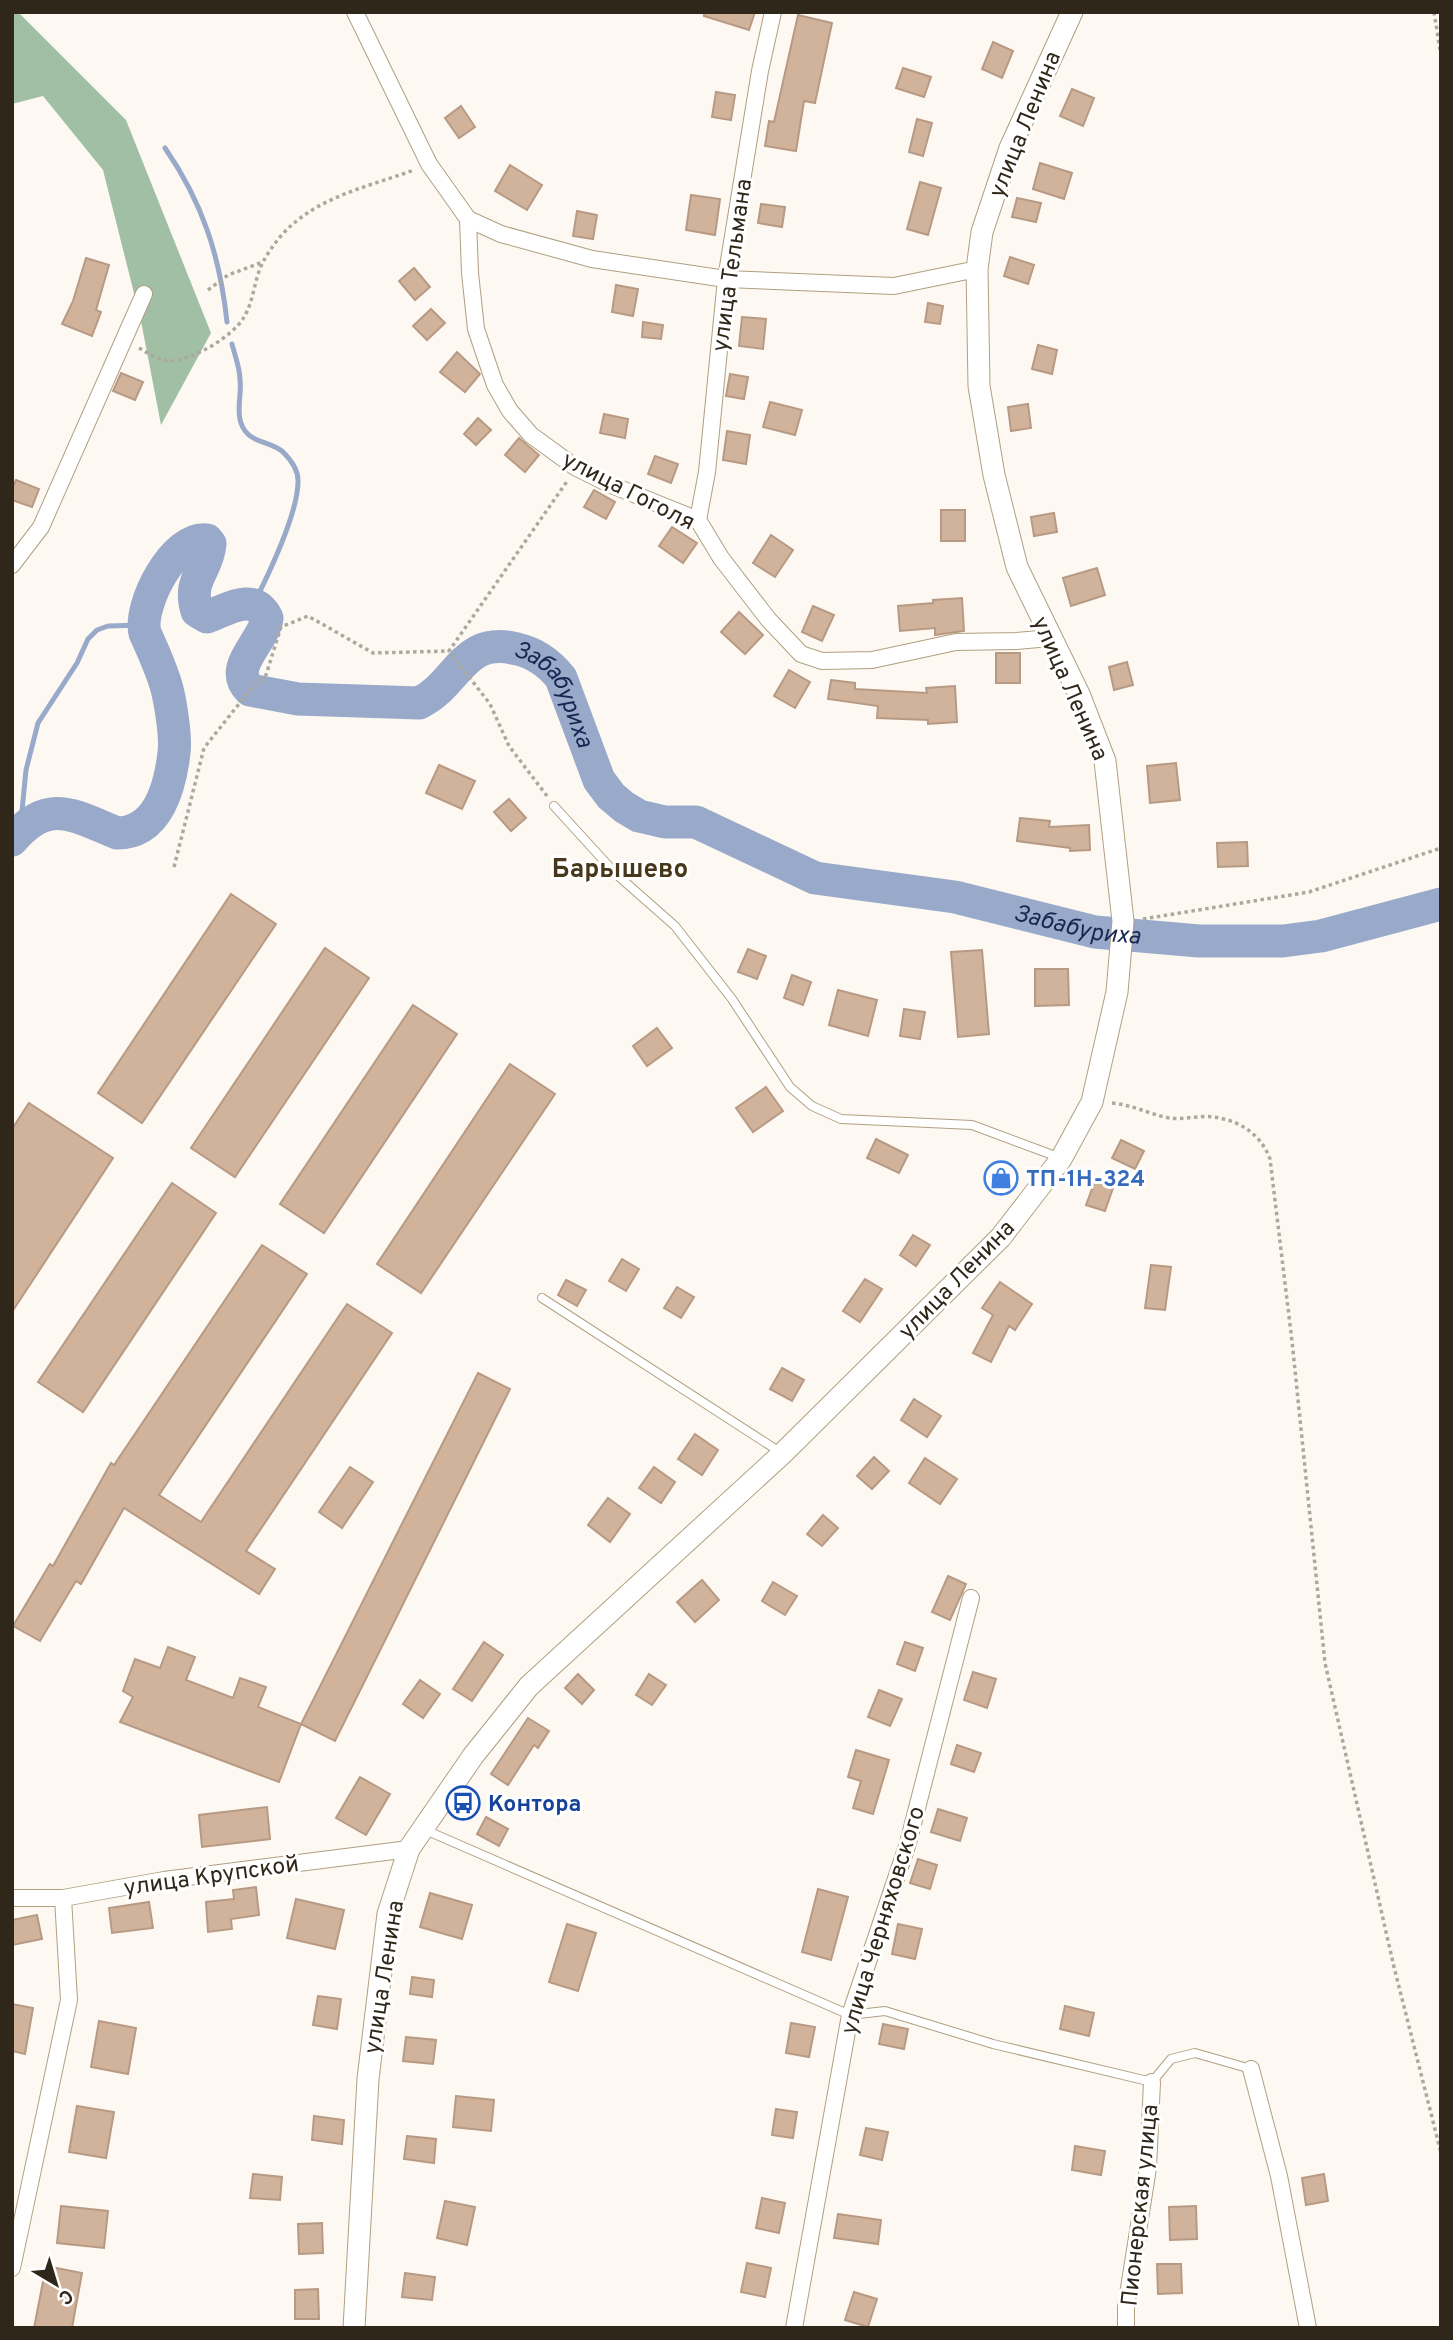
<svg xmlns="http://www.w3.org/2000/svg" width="1453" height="2340" font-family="Overpass,sans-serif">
	<rect width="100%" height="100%" fill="#fdf9f2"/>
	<path fill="#a1bfa5" d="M12,12H18L126,120L211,333L161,425L141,321L103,170L43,96L12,104Z"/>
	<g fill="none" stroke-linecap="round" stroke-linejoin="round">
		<g stroke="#99a9c9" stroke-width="5">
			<path d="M165,148C203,203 220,257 227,322"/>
			<path d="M232,344C235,356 240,368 240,380C242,394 236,409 241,423C248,444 269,440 283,452C290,459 298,470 298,480C299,511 268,576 253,605"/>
			<path d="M20,831L26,770L38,723L77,663L88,639L97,630L108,626L143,625"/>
		</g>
		<path stroke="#99a9c9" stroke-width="33" id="s1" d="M12,840C48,797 73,815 117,833C158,833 170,787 174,753C176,737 171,705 167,689C162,670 153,651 145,633C138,606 174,535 207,540L210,544C208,571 187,579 197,611L207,617C227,610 253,591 267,618C265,641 226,667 250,690L298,699L419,703C459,684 462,635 517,649C535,653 550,664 561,678L599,780L611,796L624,807L639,816L665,822H696L815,878L955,897L1095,932L1199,941H1283L1321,936L1441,904"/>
	</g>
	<g fill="#d1b29b" stroke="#b89a84" stroke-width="2">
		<path d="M704,12H755L749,30L704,16Z"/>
		<path d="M798,15L832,23L815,103L804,101L796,151L765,146L769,121L774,122Z"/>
		<path d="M993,42L1013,51L1002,78L982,69Z"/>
		<path d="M903,68L931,77L924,97L896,88Z"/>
		<path d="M1072,89L1094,98L1083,126L1060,116Z"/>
		<path d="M716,92L735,95L731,120L712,117Z"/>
		<path d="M461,106L475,127L459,138L445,118Z"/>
		<path d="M917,119L932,123L923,156L909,152Z"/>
		<path d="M1040,163L1072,173L1064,199L1033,189Z"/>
		<path d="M510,165L542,185L527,210L495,191Z"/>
		<path d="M920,182L941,188L928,235L907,229Z"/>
		<path d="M691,195L720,199L715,235L686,230Z"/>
		<path d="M1017,198L1041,203L1036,222L1012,217Z"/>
		<path d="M761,204L785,207L782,227L758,223Z"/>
		<path d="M577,211L597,215L593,239L573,236Z"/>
		<path d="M1010,257L1034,265L1028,284L1004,276Z"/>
		<path d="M86,258L109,265L96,310L101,312L92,336L62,324L73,301Z"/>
		<path d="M414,268L430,287L415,300L399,281Z"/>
		<path d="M616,285L638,289L633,316L612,312Z"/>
		<path d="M928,303L943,306L940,324L925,322Z"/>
		<path d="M431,309L445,323L427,340L413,326Z"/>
		<path d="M742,317L766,319L763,349L739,346Z"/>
		<path d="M643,322L663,325L661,339L642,337Z"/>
		<path d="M1038,345L1057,350L1052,374L1032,369Z"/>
		<path d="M457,352L480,374L465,392L440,372Z"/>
		<path d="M121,373L143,382L135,400L113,391Z"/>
		<path d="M730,374L748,377L744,399L726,396Z"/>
		<path d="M770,402L802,410L795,435L763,427Z"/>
		<path d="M1028,404L1031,428L1011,431L1008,407Z"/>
		<path d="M604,414L628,419L625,438L600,433Z"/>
		<path d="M478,418L491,430L476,445L464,434Z"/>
		<path d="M727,431L750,435L746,464L723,460Z"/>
		<path d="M519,438L539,455L525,472L505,455Z"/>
		<path d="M655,456L678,464L671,483L648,474Z"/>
		<path d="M16,480L39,489L32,507L12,500V489Z"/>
		<path d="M594,490L615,502L606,519L584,507Z"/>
		<rect x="941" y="510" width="24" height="31"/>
		<path d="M1054,513L1057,532L1034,536L1031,517Z"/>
		<path d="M672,527L697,543L683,563L659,546Z"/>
		<path d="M771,535L793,550L775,577L753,563Z"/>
		<path d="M1097,568L1105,595L1071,606L1063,578Z"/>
		<path d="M962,598L964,631L935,635V628L900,631L898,606L933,603V600Z"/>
		<path d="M813,606L834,615L822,641L802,632Z"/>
		<path d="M739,612L763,635L745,654L721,632Z"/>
		<rect x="996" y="653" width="24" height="30"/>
		<path d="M1127,662L1133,685L1114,690L1109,667Z"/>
		<path d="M789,670L810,682L795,708L774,696Z"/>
		<path d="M831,680L855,683V689L927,693L926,688L955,686L957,722L928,724V720L877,718L878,706L828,699Z"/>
		<path d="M1176,763L1180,800L1150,803L1147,766Z"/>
		<path d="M439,765L475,781L462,809L426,793Z"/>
		<path d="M509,799L526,818L511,831L494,812Z"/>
		<path d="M1020,818L1050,821L1049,827L1089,825L1090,850L1070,851V848L1017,841Z"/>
		<path d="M1247,842L1248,866L1218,867L1217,843Z"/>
		<path d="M231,894L276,924L142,1123L98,1093Z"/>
		<path d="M325,948L369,978L235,1177L191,1148Z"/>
		<path d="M748,949L766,956L757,979L738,972Z"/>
		<path d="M982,950L989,1034L958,1037L951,952Z"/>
		<path d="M1035,969H1068L1069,1005L1035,1006Z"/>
		<path d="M792,975L811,982L803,1005L784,998Z"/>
		<path d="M838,990L877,1000L868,1036L829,1025Z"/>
		<path d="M413,1005L457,1034L324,1233L280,1204Z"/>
		<path d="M904,1009L925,1012L920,1039L900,1036Z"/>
		<path d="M657,1028L672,1048L647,1066L633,1046Z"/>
		<path d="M510,1064L555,1094L421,1293L377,1264Z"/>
		<path d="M766,1087L783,1111L753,1132L736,1108Z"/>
		<path d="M29,1103L113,1158L12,1312V1129Z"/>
		<path d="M876,1139L908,1155L899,1173L867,1158Z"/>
		<path d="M1121,1140L1144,1151L1135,1169L1112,1158Z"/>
		<path d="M1095,1181L1113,1188L1105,1211L1086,1205Z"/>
		<path d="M172,1183L216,1213L83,1412L38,1382Z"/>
		<path d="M913,1235L930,1245L916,1266L900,1255Z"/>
		<path d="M262,1245L307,1274L159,1495L201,1522L347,1304L392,1333L246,1551L275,1569L259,1594L124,1508L81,1584L76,1581L40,1641L13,1626L50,1564L53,1566L111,1463L114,1465Z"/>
		<path d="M622,1259L639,1269L626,1291L609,1281Z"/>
		<path d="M1151,1265L1171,1267L1165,1310L1145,1308Z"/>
		<path d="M865,1279L882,1289L860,1322L843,1311Z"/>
		<path d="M566,1280L586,1290L577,1306L558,1295Z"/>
		<path d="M1000,1282L1032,1304L1015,1330L1009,1326L991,1362L973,1353L993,1315L982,1308Z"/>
		<path d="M677,1287L694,1297L681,1318L664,1308Z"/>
		<path d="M782,1368L804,1380L792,1401L770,1389Z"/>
		<path d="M478,1373L510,1389L335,1741L301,1724Z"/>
		<path d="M914,1399L941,1416L927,1437L901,1420Z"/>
		<path d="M695,1434L718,1450L702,1475L678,1459Z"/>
		<path d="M874,1457L889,1471L872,1489L857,1476Z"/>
		<path d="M925,1458L957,1479L940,1504L909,1483Z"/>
		<path d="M350,1467L373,1482L342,1528L319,1512Z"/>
		<path d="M654,1467L675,1482L661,1503L639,1488Z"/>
		<path d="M608,1498L630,1514L610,1542L588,1525Z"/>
		<path d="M823,1515L838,1528L822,1546L807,1534Z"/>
		<path d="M948,1576L966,1584L950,1620L932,1612Z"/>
		<path d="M702,1580L719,1600L695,1622L677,1602Z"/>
		<path d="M773,1582L797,1596L785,1615L762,1601Z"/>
		<path d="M484,1642L503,1655L472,1701L453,1689Z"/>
		<path d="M905,1642L923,1648L915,1671L897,1664Z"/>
		<path d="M168,1647L195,1657L186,1680L233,1698L240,1678L266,1687L258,1707L301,1724L279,1782L120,1722L133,1697L123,1691L135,1659L160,1668Z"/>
		<path d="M973,1672L996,1679L987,1708L964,1700Z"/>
		<path d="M578,1674L594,1690L582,1704L565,1688Z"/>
		<path d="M649,1674L666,1685L652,1705L636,1695Z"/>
		<path d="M420,1680L440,1694L423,1718L403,1704Z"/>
		<path d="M879,1690L902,1699L890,1726L868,1717Z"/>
		<path d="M528,1718L549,1731L538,1748L534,1745L508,1785L491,1774Z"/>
		<path d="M957,1745L981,1753L974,1772L951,1764Z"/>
		<path d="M856,1750L889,1760L873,1814L853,1808L861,1781L848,1777Z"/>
		<path d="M360,1777L390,1794L366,1835L336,1818Z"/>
		<path d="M267,1807L270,1839L202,1847L199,1815Z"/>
		<path d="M938,1809L967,1818L960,1841L931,1832Z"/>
		<path d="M486,1817L508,1829L499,1846L477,1834Z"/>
		<path d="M918,1859L937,1865L930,1889L910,1883Z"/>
		<path d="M256,1887L259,1915L231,1919L232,1929L208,1932L206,1902L234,1899L233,1890Z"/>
		<path d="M818,1889L848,1897L831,1960L802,1952Z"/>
		<path d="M430,1893L472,1905L462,1939L420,1927Z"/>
		<path d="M296,1899L344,1910L335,1949L287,1938Z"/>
		<path d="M149,1902L153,1928L112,1933L109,1908Z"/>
		<path d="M37,1915L42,1939L12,1945V1920Z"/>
		<path d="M567,1924L596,1933L578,1991L549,1982Z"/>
		<path d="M898,1924L922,1929L915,1959L892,1954Z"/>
		<path d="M412,1977L434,1980L432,1997L410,1994Z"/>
		<path d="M318,1996L341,1999L337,2029L313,2025Z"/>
		<path d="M12,2004L33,2008L25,2054L12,2051Z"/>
		<path d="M1065,2006L1094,2013L1089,2036L1060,2029Z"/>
		<path d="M99,2021L136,2028L128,2074L91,2067Z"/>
		<path d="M791,2023L815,2027L809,2057L786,2053Z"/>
		<path d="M883,2024L908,2029L904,2049L879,2044Z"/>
		<path d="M406,2037L436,2040L433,2064L403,2061Z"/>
		<path d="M456,2096L494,2100L491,2131L453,2127Z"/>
		<path d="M77,2106L114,2112L106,2158L69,2152Z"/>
		<path d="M776,2109L797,2112L793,2138L772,2135Z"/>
		<path d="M314,2116L344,2120L342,2144L312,2140Z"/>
		<path d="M866,2128L888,2132L882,2160L860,2155Z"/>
		<path d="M407,2136L436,2139L434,2163L404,2159Z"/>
		<path d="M1075,2146L1105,2151L1101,2175L1072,2170Z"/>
		<path d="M253,2174L282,2177L280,2200L250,2198Z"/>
		<path d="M1324,2174L1328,2201L1306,2205L1302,2178Z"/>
		<path d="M762,2198L785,2203L779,2233L756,2228Z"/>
		<path d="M445,2201L475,2207L467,2245L437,2238Z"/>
		<path d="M61,2206L108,2211L104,2248L57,2243Z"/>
		<path d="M1196,2206L1197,2239L1170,2240L1169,2207Z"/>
		<path d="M838,2214L881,2220L878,2244L834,2238Z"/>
		<path d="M322,2223L323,2253L299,2254L298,2224Z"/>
		<path d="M747,2263L771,2268L765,2297L741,2292Z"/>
		<path d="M1157,2264H1181L1182,2293L1158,2294Z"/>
		<path d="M46,2266L82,2273L72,2328H34Z"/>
		<path d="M405,2273L435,2277L432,2300L402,2297Z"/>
		<path d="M318,2289L319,2319H295V2290Z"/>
		<path d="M854,2292L877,2299L868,2327L845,2320Z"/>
	</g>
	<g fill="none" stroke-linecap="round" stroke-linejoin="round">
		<defs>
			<g id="service">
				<path d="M554,806L616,874L675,926L732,999L790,1087L812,1106L841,1119L972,1125L1058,1157"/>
				<path d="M542,1298L780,1452"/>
				<path d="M423,1829L850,2015L885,2011L993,2044L1152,2082L1171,2059L1195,2053L1251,2069"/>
			</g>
			<g id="minor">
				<path d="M355,12L429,164L468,219L470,273L476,329L495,385L510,411L531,435L575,467L609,484L698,520L721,558L768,619L801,654L822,661L872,660L956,642L1016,641L1050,638"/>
				<path d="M468,219L501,234L592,259L726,279L894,286L977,269"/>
				<path d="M698,520L707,472L726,279L760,71L773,12"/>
				<path d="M12,565L41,527L144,294"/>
				<path d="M12,1898H63L164,1880L409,1849"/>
				<path d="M1251,2069L1279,2176L1308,2328"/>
				<path d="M12,2268L69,2000L63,1898"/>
				<path d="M794,2328L850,2015L908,1843L971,1598"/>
				<path d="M1126,2328V2307L1148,2168L1152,2082"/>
			</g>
			<path id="secondary" d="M354,2328L368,2079L388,1914L409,1849L473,1756L529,1686L782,1454L1001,1237L1061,1159L1092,1102L1117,992L1123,921L1105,761L1079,694L1017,567L994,475L979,386L977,269L982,232L1010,148L1072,12"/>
		</defs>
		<use href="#service" stroke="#b19f80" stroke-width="10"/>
		<use href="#minor" stroke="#b19f80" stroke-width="18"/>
		<use href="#secondary" stroke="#b19f80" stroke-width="23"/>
		<g stroke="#ada89f" stroke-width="3.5" stroke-dasharray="3.5 3.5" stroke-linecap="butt">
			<path d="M1434,12L1441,56"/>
			<path d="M208,290L228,275L263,262"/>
			<path d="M139,348C148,353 157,360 168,361C190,362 234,336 244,317C254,301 254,279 263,262C270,249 281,234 293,224C326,195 373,185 414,170"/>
			<path d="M547,796L509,746L490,704L449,651L568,480"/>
			<path d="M174,867L204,748L250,690L266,675L281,627L308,616L373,653L449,651"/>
			<path d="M1143,919L1309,892L1441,848"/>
			<path d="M1112,1103C1133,1105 1149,1114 1169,1118C1183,1120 1199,1115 1213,1117C1239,1120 1261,1134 1270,1159L1292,1341L1325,1663L1394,1967L1441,2153"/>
		</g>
		<use href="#service" stroke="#fff" stroke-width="8"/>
		<use href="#minor" stroke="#fff" stroke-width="16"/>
		<use href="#secondary" stroke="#fff" stroke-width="21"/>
	</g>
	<defs>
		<symbol id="shop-ring" viewBox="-11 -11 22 22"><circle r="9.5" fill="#fff" stroke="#3f7fe0" stroke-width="1.5"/><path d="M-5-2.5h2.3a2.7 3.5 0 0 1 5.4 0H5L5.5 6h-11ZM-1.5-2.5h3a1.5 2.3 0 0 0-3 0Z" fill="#3f7fe0"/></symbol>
		<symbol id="bus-ring" viewBox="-11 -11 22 22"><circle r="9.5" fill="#fff" stroke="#1a4fb4" stroke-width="1.5"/><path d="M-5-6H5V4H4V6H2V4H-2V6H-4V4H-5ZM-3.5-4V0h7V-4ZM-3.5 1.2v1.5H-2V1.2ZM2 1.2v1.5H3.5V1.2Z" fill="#1a4fb4"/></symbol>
	</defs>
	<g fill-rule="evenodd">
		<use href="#shop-ring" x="982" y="1159" width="38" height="38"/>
		<use href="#bus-ring" x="444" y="1784" width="38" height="38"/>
	</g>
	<g text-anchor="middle" stroke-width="6" stroke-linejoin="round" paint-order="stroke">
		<g font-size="23" fill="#2e271a" stroke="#fff">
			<text transform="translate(1024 124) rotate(-68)" y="8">улица Ленина</text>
			<text transform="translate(731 265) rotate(-82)" y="8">улица Тельмана</text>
			<text transform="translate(629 490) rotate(27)" y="8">улица Гоголя</text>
			<text transform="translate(1071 688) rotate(66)" y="8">улица Ленина</text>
			<text transform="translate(956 1279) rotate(-46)" y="8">улица Ленина</text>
			<text transform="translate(211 1875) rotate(-8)" y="8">улица Крупской</text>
			<text transform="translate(882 1920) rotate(-73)" y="8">улица Черняховского</text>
			<text transform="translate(383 1977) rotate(-81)" y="8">улица Ленина</text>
			<text transform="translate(1139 2205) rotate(-84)" y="8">Пионерская улица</text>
		</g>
		<g font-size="23" font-weight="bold" fill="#366cbe" stroke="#fff" text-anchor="start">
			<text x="1026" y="1186">ТП-1Н-324</text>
		</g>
		<g font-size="23" font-weight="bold" fill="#164399" stroke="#fff" text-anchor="start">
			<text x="488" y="1811">Контора</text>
		</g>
		<g font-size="24" font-style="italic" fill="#162852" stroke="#fff">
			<text dy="8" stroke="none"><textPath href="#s1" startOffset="1059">Забабуриха</textPath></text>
			<text dy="8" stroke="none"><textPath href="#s1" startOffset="1670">Забабуриха</textPath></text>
		</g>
		<g font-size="26" font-weight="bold" fill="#47381c" stroke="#fff">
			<text x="620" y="877">Барышево</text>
		</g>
	</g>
	<rect width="1453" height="2340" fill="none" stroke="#2e271a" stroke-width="28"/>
	<g transform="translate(56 2284) rotate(142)" stroke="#ffffff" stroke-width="5" paint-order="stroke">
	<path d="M0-5L12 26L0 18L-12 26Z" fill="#2e271a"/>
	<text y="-10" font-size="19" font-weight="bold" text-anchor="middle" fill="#2e271a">С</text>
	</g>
</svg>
